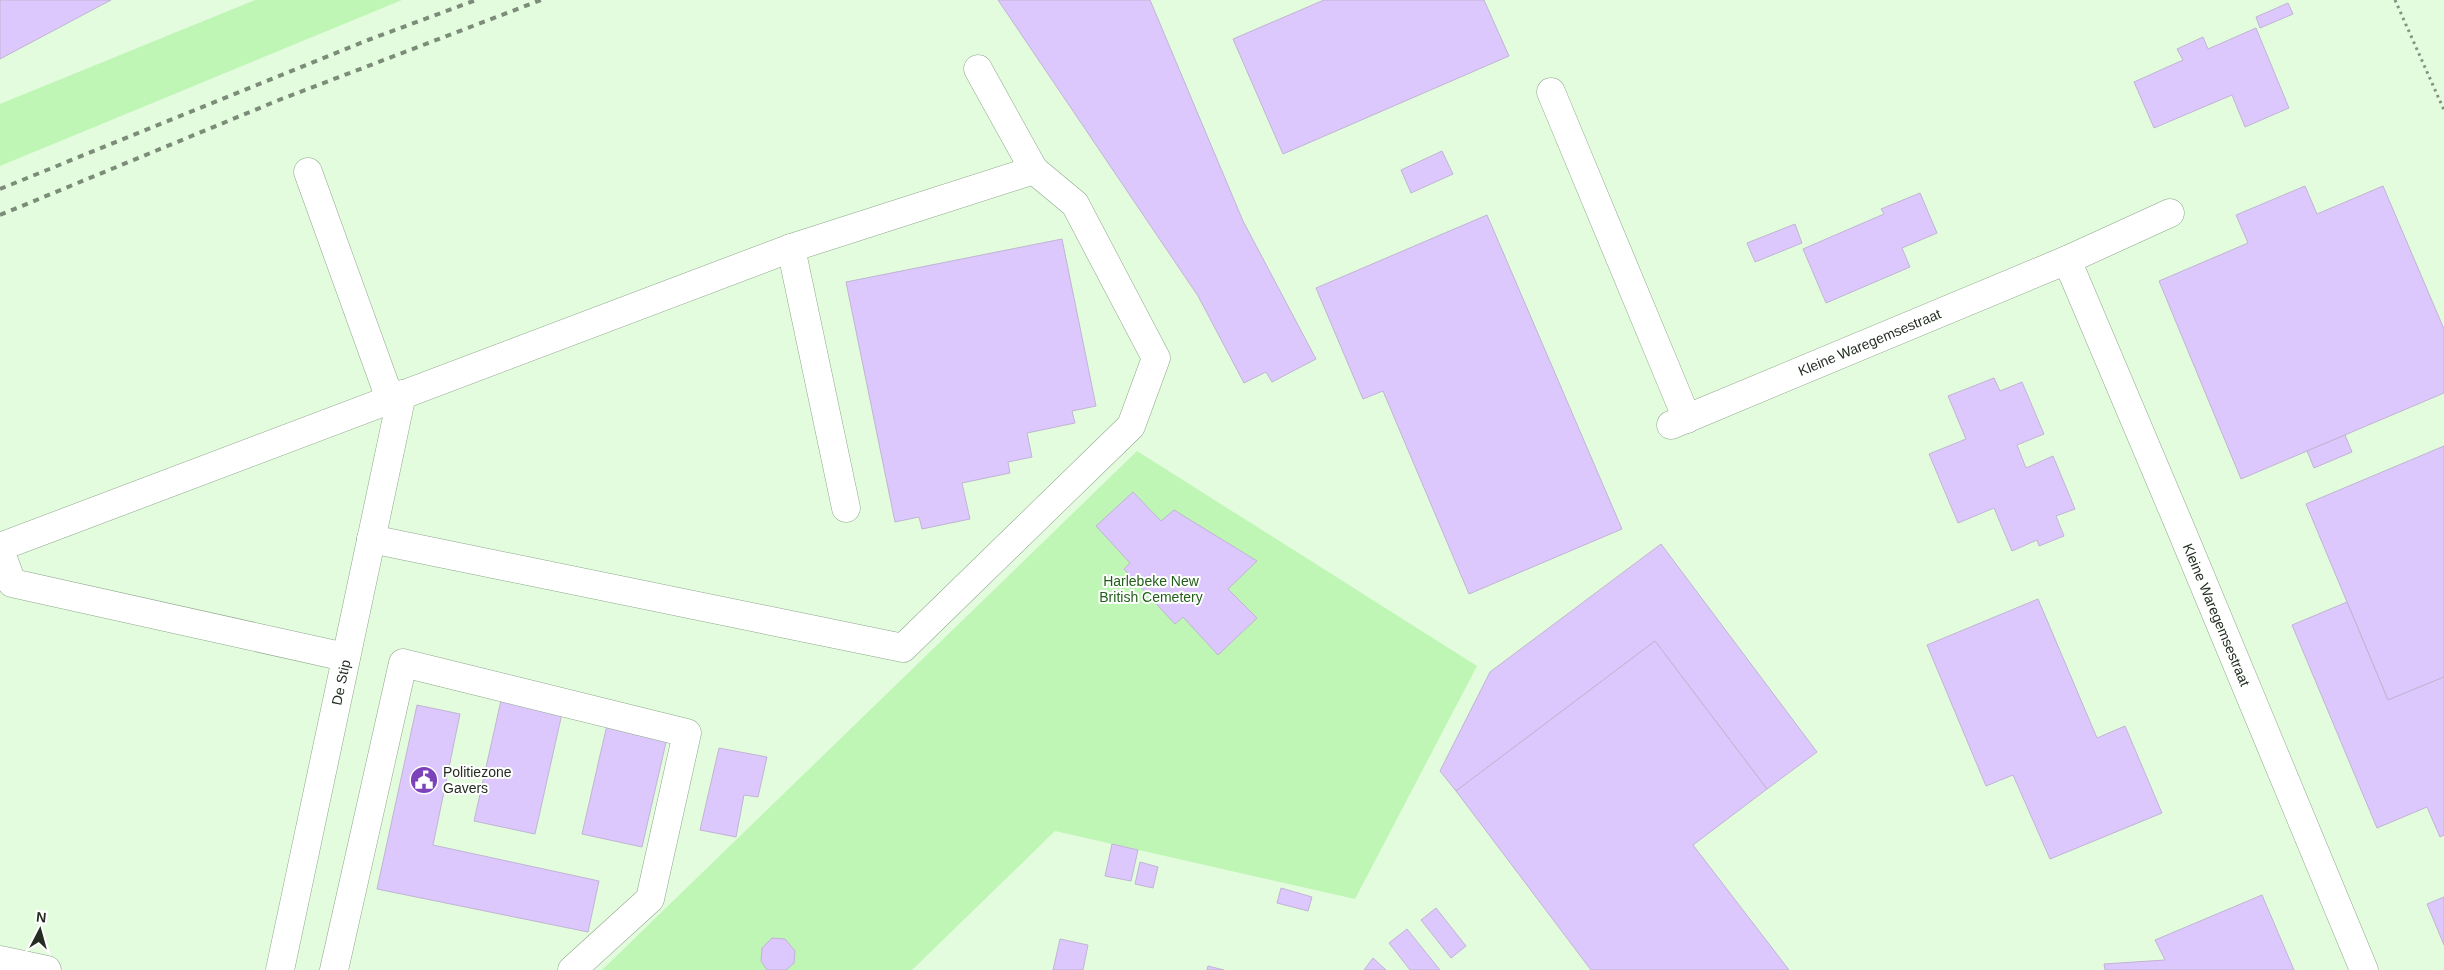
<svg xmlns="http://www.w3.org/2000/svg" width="2444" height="970" font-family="Arial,sans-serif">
	<rect width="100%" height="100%" fill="#e3fcde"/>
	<g fill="#bff6b6">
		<path d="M255,0H402L0,166V104Z"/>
		<path d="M1137,451L1477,666L1355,899L1055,831L912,970H602Z"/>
	</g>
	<g fill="#dcc8fc" stroke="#c1b4d4">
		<path d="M0,0H111L0,59Z"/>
		<path d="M998,0H1150L1243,221L1316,359L1272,382L1266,372L1244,383L1198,296Z"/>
		<path d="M1324,0H1484L1509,56L1283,154L1233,39Z"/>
		<path d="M2288,3L2293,14L2260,28L2256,17Z"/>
		<path d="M2256,28L2289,108L2245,127L2232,95L2154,128L2134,82L2183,60L2177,49L2203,37L2208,49Z"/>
		<path d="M1442,151L1453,174L1411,193L1401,170Z"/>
		<path d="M2305,186L2317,214L2383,186L2444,329V393L2241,479L2159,281L2248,243L2236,215Z"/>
		<path d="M1920,193L1937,233L1902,248L1910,267L1826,303L1803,249L1884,214L1881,209Z"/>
		<path d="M1487,215L1622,529L1469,594L1383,391L1363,399L1316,288Z"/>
		<path d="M1795,224L1802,243L1755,262L1747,243Z"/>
		<path d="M1062,239L1096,406L1072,411L1075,423L1027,433L1032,457L1008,462L1010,473L962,483L970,519L922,529L919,517L895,522L846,282Z"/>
		<path d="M1994,378L2000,391L2022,382L2044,434L2017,445L2026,468L2053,456L2075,509L2056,516L2064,536L2039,546L2037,540L2012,551L1994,508L1958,523L1929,454L1966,439L1948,396Z"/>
		<path d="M2345,435L2352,452L2314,468L2307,451Z"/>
		<path d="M2444,446V677L2388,700L2306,504Z"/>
		<path d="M1133,492L1161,521L1174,510L1257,561L1228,589L1257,618L1218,655L1183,617L1175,624L1124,569L1130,563L1096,526Z"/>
		<path d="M1661,544L1817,752L1767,789L1655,641L1456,791L1440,771L1490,672Z"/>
		<path d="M2038,599L2097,738L2125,726L2162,813L2050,859L2013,775L1986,786L1927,645Z"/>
		<path d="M2347,602L2388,700L2444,677V835L2440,837L2427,807L2377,828L2292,625Z"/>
		<path d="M1655,641L1767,789L1693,845L1789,970H1591L1456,791Z"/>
		<path d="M502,696L563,709L535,834L474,821Z"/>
		<path d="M417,705L460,714L433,845L599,881L588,932L377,889Z"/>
		<path d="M607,725L667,738L642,847L582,834Z"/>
		<path d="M719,748L767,757L758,797L744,795L736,837L700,830Z"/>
		<path d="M1112,844L1138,850L1131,881L1105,876Z"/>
		<path d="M1140,862L1158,867L1153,888L1135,884Z"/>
		<path d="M1281,888L1312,897L1308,911L1277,903Z"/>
		<path d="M2262,895L2294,970H2105L2104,964L2165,960L2155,940Z"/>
		<path d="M2444,897V945L2427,904Z"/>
		<path d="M1436,908L1466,946L1451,958L1421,920Z"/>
		<path d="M1407,929L1440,970H1410L1389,943Z"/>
		<path d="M772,938L785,939L795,951L794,963L786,970H767L761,961L762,948Z"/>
		<path d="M1060,939L1088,945L1083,970H1053Z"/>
		<path d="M1373,958L1386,970H1364Z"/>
		<path d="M1208,966L1224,970H1207Z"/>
	</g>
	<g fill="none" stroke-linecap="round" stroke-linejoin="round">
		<defs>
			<g id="minor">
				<path d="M1551,92L1687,419"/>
				<path d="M308,172L390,399"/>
				<path d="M791,248L846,508"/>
				<path id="s1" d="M2067,260L2180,527L2364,970"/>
				<path id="s2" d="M1671,425L2067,260L2170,213"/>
				<path d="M371,539L903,648L1131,426L1156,358L1075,204L1034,170L978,69"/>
				<path d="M0,547L791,248L1034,170"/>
				<path d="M0,550L12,583L345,657"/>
				<path id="s3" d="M280,970L402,394"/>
				<path d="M334,970L403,663L687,733L650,899L572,970"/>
			</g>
			<path id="major" d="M0,960L47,970"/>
		</defs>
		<use href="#minor" stroke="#8ea68b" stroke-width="29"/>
		<use href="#major" stroke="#8ea68b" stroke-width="29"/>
		<path stroke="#81927e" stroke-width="3" stroke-dasharray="2.5 4" stroke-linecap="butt" d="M2395,0L2444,110"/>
		<use href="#minor" stroke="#fff" stroke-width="28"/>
		<use href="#major" stroke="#fff" stroke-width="28"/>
		<g stroke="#7c8c79" stroke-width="4" stroke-dasharray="6 6" stroke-linecap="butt">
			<path d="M0,189L368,40L476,0"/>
			<path d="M0,215L279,100L541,0"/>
		</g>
	</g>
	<defs>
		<symbol id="civic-disc" viewBox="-11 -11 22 22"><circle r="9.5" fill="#7b42b9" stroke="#fff"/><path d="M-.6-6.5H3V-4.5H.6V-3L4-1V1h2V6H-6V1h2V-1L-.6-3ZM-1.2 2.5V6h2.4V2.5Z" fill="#fff"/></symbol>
	</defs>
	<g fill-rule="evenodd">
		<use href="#civic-disc" x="408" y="764" width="32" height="32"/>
	</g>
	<g text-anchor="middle" stroke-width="4" stroke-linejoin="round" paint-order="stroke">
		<g font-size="14" fill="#232d22" stroke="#fff">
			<text dy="5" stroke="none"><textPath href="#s2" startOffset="215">Kleine Waregemsestraat</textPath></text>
			<text dy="5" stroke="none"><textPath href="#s1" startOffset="385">Kleine Waregemsestraat</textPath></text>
			<text dy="5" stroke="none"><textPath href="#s3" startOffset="294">De Stip</textPath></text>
		</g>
		<g font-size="14" fill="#205f17" stroke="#fff">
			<text x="1151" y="586">Harlebeke New<tspan x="1151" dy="16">British Cemetery</tspan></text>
		</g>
		<g font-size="14" fill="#232d22" stroke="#fff" text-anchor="start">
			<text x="443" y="777">Politiezone<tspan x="443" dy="16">Gavers</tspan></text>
		</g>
	</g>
	<g transform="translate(40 930) rotate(6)" stroke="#ffffff" stroke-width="4" paint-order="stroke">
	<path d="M0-4L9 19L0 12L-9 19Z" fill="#232d22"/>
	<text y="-8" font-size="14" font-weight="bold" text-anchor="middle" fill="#232d22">N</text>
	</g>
</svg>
